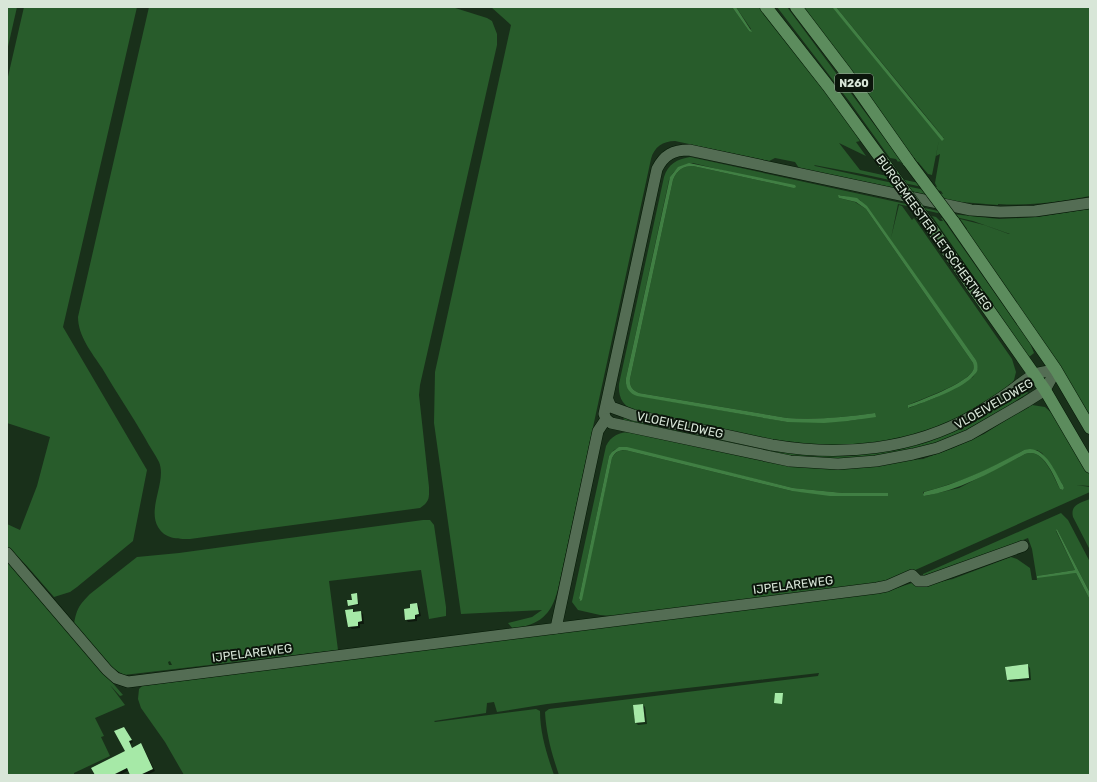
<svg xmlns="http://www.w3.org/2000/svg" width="1097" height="782" font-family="Rubik,sans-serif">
	<rect width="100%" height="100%" fill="#19301a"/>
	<g fill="#285c2b" fill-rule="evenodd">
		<path d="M7,7H17L7,51Z"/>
		<path d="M24,7H137L63,327L147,470L133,541L77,587L70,592L54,597L27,566L7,546V524L20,530L37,486L50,437L7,423V81Z"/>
		<path d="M149,7H452L487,18L492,21L497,34V45L420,385L419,395L429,487C429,498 430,501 420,508L190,539C177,539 165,539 158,527C147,508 167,481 159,462C155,454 149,446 145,438C131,414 116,392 102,368C92,353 78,336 78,317Z"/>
		<path d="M491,7H732L749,31L751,29L736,7H763L848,120L860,141L856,142L866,156L839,143L860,170L937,187L935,183L940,154L936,156L939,140L932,175L928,174L918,162H917L801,7H832L944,138L836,7H1090V196C1059,202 1030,206 998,204V205L949,201L944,198L799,168L795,162L775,158L769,161L675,141C663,141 654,147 651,159L558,589C551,616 540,624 513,629L508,623L532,617L542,610L461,614L434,423L435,372L511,25ZM814,165L862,174L941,191L943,194L815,166Z"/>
		<path d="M777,7H787L905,166L899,161L898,162L896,159L890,158L849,101Z"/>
		<path d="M690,157L952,214L999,219L1038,217L1090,209V415L965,229H967L960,219L984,225L1009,234H1010L973,221L898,204L891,238L899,205L902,206L912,220L914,218L1012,359L1016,372L1014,380L1011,384L991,400L942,426L905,438L854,446L787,444L635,411C623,406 618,398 619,384L664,177C668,164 677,159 690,157ZM693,163L794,188L693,166C683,166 677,170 673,180L630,379C629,386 633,391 639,393L787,418C817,420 845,417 875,413L861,419L848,421L787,422L635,395C628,391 625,385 626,378L669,180C674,168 681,166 693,163ZM840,195L860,200L976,360L978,368L973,377L955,388L937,397L909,408L908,405C922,399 964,384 972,372C974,369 974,367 973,363L866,209L855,202L839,198Z"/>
		<path d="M932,216L936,217L940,221H943L941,218H942L1030,343L1034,353L1029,357Z"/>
		<path d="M1024,387L1028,393L993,416L970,429L945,440L895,455L814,461L623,423L624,416L769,447L893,448Z"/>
		<path d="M1032,405L1045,407L1056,417L1090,474L1089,476L1090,486L1076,485L1090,487V492L913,571L892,580L879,583L612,616L600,615L578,610L572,602L606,446C611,436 619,432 631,432L767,461H899L923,459L953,448L984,434L1026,407ZM622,447L793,488L843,493H888V496L792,491L625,450C618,450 615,453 612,458L581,600H579V598L609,456L614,450ZM1024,450H1037L1042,453L1063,485L1064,488L1063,490L1060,489C1053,476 1043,447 1025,454L959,488L925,496L923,495V492C959,483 992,469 1024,450Z"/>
		<path d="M1090,499V550L1073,517C1070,504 1081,503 1090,499Z"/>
		<path d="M1061,513L1068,520L1090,562V593L1057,529L1056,531L1075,570L1037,576L1076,573L1090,600V775H559C552,755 546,733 545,712L549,709L818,676L819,673L547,704L497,712L494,702L487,703L486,713L434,721L435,722L536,709L540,711C540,733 547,755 554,775H184L165,742L141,708L138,699L139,689L142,686L888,591L912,583L917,585L936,583L952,579L950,580L1011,557L1017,559L1030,568L1032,580H1037L1032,549L1028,538L998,550L926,575H923V574ZM1028,664L1029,678L1007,680L1005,667ZM643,704L645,722L635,723L633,705Z"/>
		<path d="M423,520H430L434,525L446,607V616L429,619L421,570L329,581L338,650L124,675L109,666L74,625C76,610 79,605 90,594L137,557L179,553Z"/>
		<path d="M7,560L123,695L120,696L110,685L125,705L95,718L104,736L101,737L110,756L74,773V775H7Z"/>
	</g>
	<g fill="#407f43">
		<path d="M732,7H736L752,32L749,31Z"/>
		<path d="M832,7H836L944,139L942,141Z"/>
		<path d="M689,163L795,185L796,187L794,188L693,166C683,166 677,170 673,180L630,379C629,386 633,391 639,393L787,418C817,420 846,417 875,413L876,417L848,421L824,423L787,422L637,396C629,393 625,387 626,378L670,177L678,167Z"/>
		<path d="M838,195L857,198L867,206L976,360C978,365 979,370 975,374C965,388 925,402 908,408V405C922,400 964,384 972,372C974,369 974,367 973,363L866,209L856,202L839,198Z"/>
		<path d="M619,447H627L793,488L843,493H888V496H830L792,491L625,450C619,450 615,452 612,458L582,600L580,601L579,598L609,456L612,452Z"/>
		<path d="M1030,449C1047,450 1055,472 1063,485L1064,488L1063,490L1060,489C1054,476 1043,447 1025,454C993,471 961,490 924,496L923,495L924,492C960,483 992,468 1024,450Z"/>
		<path d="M1057,529L1090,593V600L1076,573L1037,578V576L1075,570L1056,530Z"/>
	</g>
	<g fill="#0007">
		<path d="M357,594L359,605L350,606L349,605Z"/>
		<path d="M417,604L419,607L421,616L417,617V621L408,622L406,619Z"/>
		<path d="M353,610L355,612H360L363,614L364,624H360V628L352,629L349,626Z"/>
		<path d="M170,661L172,665H169L168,662Z"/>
		<path d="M1027,665L1030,668L1031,680L1010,682L1008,680Z"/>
		<path d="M643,705L645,707L647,724L638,725L636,723Z"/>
		<path d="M126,730L133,742L130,744L133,749L141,745L143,747L155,771L147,775H131L129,770L120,775H96L126,752Z"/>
	</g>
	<g fill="#a6e9a7">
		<path d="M357,593L358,604L348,606L347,600H352L351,594Z"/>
		<path d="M417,603L419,614L415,615V619L405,620L404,609L410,608V604Z"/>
		<path d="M353,609V612L361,611L362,621L358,622V626L348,627L345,610Z"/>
		<path d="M1028,664L1029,678L1007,680L1005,667Z"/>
		<path d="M775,693H783L782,704L774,703Z"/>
		<path d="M643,704L645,722L635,723L633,705Z"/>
		<path d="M124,727L132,740L129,741L132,748L141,743L153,769L140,775H130L127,768L113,775H95L91,768L125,751L114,731Z"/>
	</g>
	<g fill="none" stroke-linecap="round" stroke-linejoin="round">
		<defs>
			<g id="minor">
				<path d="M1056,370L1045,390L1026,402L969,435L937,448L913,454L876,461L838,464L790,461L611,423L606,419L604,414L657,169C664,155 673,150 689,150L971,210L1000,212L1035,211L1090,203"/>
				<path d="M608,400L611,407L633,415L772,445C841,457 913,450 974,415C987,407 1000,399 1012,390C1019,385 1027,378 1035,374C1041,372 1049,371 1056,370"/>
				<path d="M7,553L107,670L116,678L128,682L877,588L887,586L912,575L918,581H926L1023,546"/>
				<path d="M556,628L598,431L606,419"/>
			</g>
			<g id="primary">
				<path d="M766,7L828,86L887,167"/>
				<path d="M796,7L847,74L909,162"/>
				<path d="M953,221L1056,370L1090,428"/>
				<path d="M927,222L1045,390L1090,467"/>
			</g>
		</defs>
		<use href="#minor" stroke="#031704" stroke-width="12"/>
		<use href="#primary" stroke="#031704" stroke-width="13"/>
		<use href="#minor" stroke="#546d54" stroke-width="11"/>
		<use href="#primary" stroke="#5c8c5d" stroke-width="12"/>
		<defs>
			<g id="primary-bridge">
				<path d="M909,162L953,221"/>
				<path d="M887,167L927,222"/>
			</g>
		</defs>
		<use href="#primary-bridge" stroke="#031704" stroke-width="13" stroke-linecap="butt"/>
		<use href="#primary-bridge" stroke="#5c8c5d" stroke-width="12"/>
	</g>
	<g text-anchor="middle" stroke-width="4" stroke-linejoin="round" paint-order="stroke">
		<rect fill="#0b150b" stroke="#9aa79a" stroke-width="1" x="835" y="74" width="38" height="18" rx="3"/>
		<g font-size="11" font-weight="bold" fill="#d8e6d8">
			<text x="854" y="87">N260</text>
		</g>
		<g font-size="12" fill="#d8e6d8" stroke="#0b150b">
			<text transform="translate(934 233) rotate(54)" y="4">BURGEMEESTER LETSCHERTWEG</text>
			<text transform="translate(994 404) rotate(-30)" y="4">VLOEIVELDWEG</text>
			<text transform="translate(680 425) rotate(12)" y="4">VLOEIVELDWEG</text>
			<text transform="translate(793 585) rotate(-7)" y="4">IJPELAREWEG</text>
			<text transform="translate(252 653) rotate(-7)" y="4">IJPELAREWEG</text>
		</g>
	</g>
	<rect width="1097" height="782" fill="none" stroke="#d8e6d8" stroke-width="16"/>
</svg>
